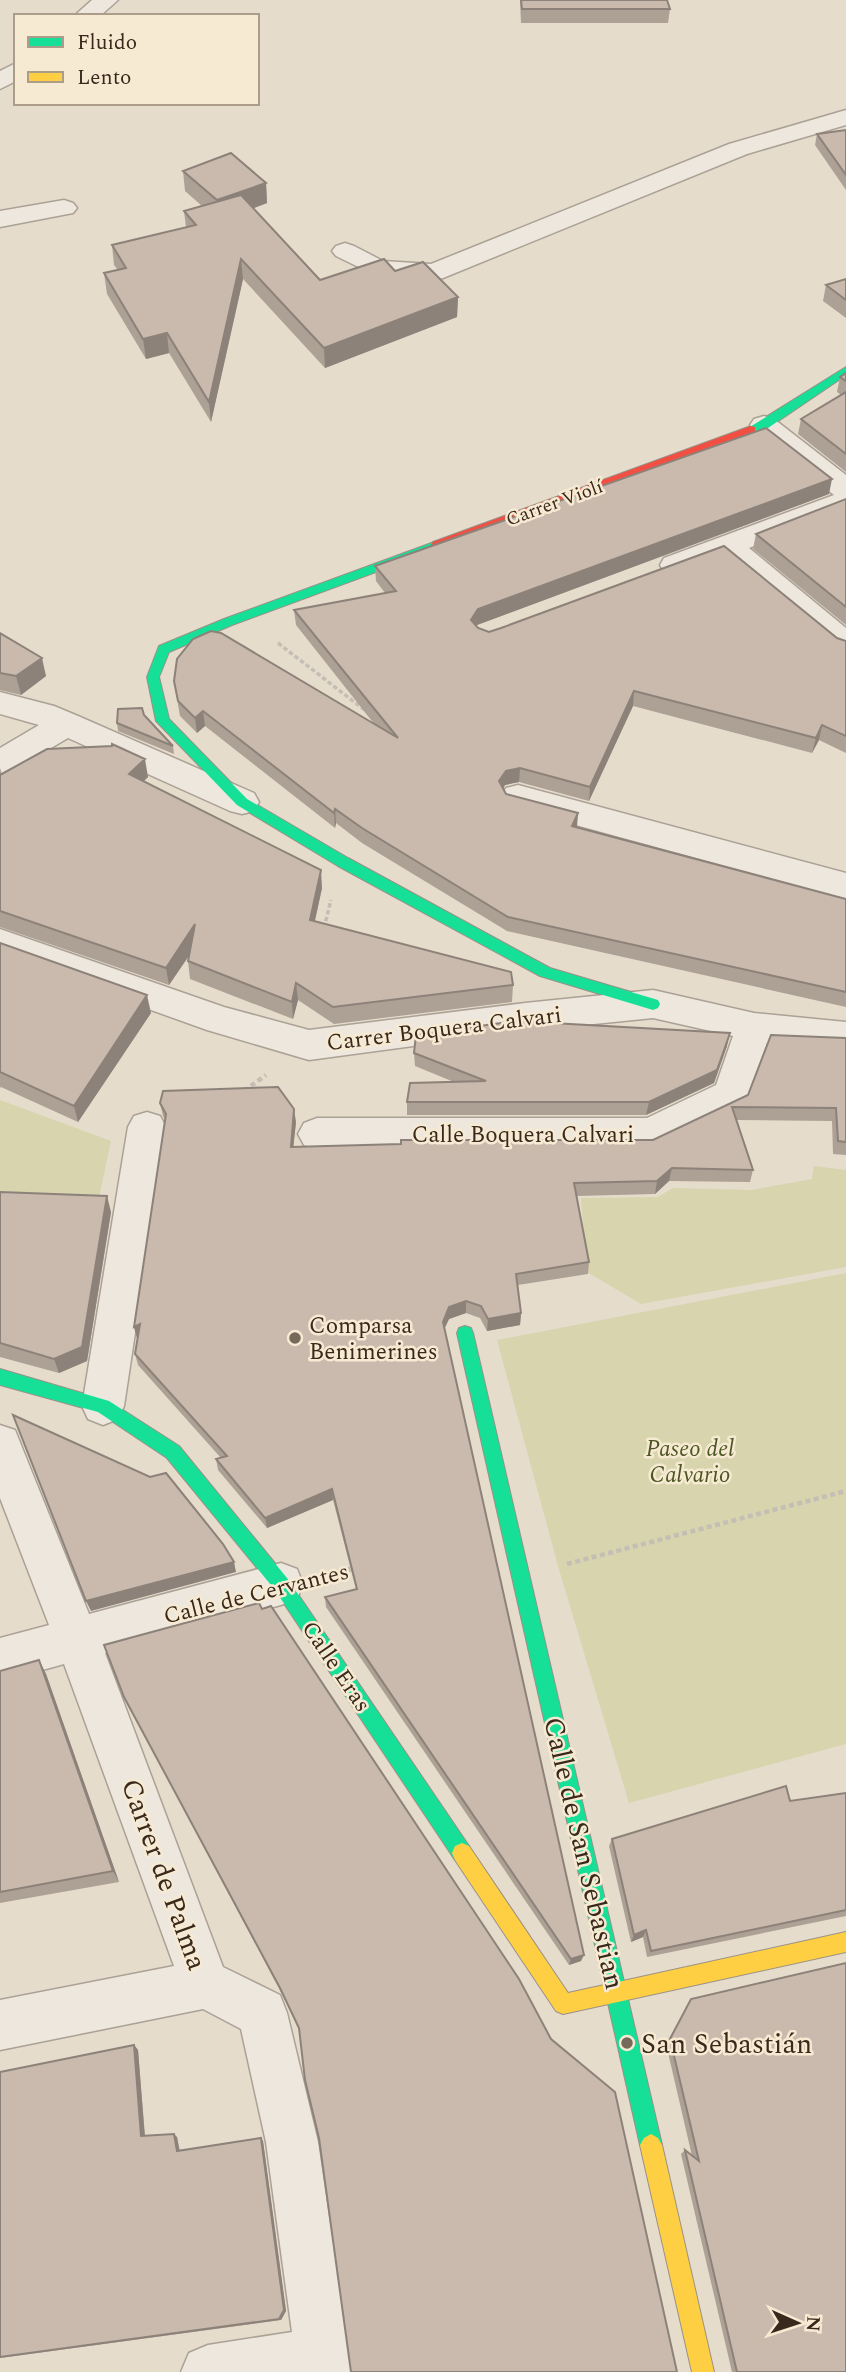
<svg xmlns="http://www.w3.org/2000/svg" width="846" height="2372" font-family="Spectral,serif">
	<rect width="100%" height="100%" fill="#e6dccc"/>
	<g fill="#d7d4ae">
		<path d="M0,1100L111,1141L97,1207L0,1202Z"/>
		<path d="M814,1166L846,1170V1267L641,1304L587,1272L581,1198L658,1197L673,1188L751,1190L812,1179Z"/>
		<path d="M846,1273V1744L629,1803L558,1566L497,1340Z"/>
	</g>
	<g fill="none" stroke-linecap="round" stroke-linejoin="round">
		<defs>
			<g id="street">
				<path d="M92,0H118L100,16H74Z"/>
				<path d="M16,63V81L0,89V71Z"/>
				<path d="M846,110V125L747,154L443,278L434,280L377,276L336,256L332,251L336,246L345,243L354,246L383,261L431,264L729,144Z"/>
				<path d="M64,200L73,203L77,208L73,213L0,227V211Z"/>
				<path d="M764,416L774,419L846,475V511L749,548L846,628V655L835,651L723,558L675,575L664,572L660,565L664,558L834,495L754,431L750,425L754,419Z"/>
				<path d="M0,692L54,706L78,716L254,793L259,802L254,811L242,814L230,811L68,738L12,771L0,775V748L39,725L0,714Z"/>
				<path d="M518,785L846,873V899L506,806L501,797L506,788Z"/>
				<path d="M0,929L224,1007L309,1030L525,1003L653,990L754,1013L846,1022V1050L767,1043L744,1106L651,1150H317L304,1145L298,1134L304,1123L317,1118H647L716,1085L733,1036L653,1018L525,1031L309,1060L207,1030L0,956Z"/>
				<path d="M147,1112L160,1116L166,1127L124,1406L118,1419L103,1425L88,1419L82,1406L128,1127L134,1116Z"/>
				<path d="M0,1425L15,1430L89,1614L281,1563L297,1569L303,1584L297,1599L281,1605L105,1653L223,1967L280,1995L287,2013L318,2142L352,2372H181L189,2353L208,2345L292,2332L266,2142L241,2029L203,2009L0,2050V2000L174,1966L64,1664L0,1682V1638L49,1625L0,1498Z"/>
			</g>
			<g id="fast">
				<path d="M846,367V375L768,428L751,434L745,430Z"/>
				<path d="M437,541L441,542V548L232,625L169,652L159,677L169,719L247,799L348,858L550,968L658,1000L660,1004L658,1008L653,1010L540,976L338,866L237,805L156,721L147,677L159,646L224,619Z"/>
				<path d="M465,1326L471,1328L473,1333L662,2145L658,2152L651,2156L644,2152L640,2145L457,1333L459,1328Z"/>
				<path d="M0,1369L109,1401L179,1446L287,1578L469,1846L472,1853L469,1860L462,1863L455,1860L275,1590L167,1458L98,1412L0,1385Z"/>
			</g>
			<g id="slow">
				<path d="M462,1843L469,1846L568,1993L846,1932V1952L563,2014L556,2011L455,1860L452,1853L455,1846Z"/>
				<path d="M651,2134L658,2138L662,2145L714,2372H692L640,2145L644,2138Z"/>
			</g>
			<path id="jam" d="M751,426L755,427V433L441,548H433L431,545L433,542Z"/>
		</defs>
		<use href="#street" stroke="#aba195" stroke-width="3"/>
		<use href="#fast" stroke="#9a9186" stroke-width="2"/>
		<use href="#slow" stroke="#9a9186" stroke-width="2"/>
		<use href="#jam" stroke="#9a9186" stroke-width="2"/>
		<g stroke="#c5beb5" stroke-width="3.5" stroke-dasharray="4.5 2.5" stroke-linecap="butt">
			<path d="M278,643L366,711"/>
			<path d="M324,928L331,900"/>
		</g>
		<g stroke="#c5beb5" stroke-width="4.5" stroke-dasharray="5 3.5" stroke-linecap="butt">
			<path d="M324,929L325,926"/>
			<path d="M244,1091L266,1075"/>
			<path d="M567,1564L846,1491"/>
			<path d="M346,1570L356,1568"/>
		</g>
		<path stroke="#c5beb5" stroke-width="5" stroke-dasharray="7 4.5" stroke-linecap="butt" d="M333,1573L354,1568"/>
		<use href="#street" fill="#ede7de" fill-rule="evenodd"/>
		<use href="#fast" fill="#16e098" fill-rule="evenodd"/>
		<use href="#slow" fill="#ffcf43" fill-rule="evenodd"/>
		<use href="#jam" fill="#f24e42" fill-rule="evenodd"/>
	</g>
	<g fill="#ada095">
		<path d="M520,0H667L670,9L668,23H521Z"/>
		<path d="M846,130V190L815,145L817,134Z"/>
		<path d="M183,171L266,183L267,203L253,208L320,280L395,271L458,297L457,317L325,368L243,279L211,422L169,353L146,359L107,294L104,273L118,270L114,265L112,245L186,227L184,211L202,206L185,191Z"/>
		<path d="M846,279V318L823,301L826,285Z"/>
		<path d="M846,373V472L798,434L801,419L841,395L837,392L840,377Z"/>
		<path d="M829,494L477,625L476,626L478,628L489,632L837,638L846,641V753L819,740L812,753L633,706L589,801L519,782L505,785L503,789L506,794L577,827L846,899V1007L507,931L362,843L336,823L335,828L205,726L197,733L180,716L174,681L375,725L296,625L294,610L385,593L376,581L375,566Z"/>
		<path d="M846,499V625L753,549L756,534Z"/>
		<path d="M0,633L46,676L21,695L0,690Z"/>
		<path d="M144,715L173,746L174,754L118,731L117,723Z"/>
		<path d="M0,768L2,774L148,777L144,781L322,888L315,921L513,985L512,1002L334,1024L298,1000L293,1019L190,979L188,961L189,956L169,985L0,927Z"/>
		<path d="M0,943L151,1013L78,1122L1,1087L0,1088Z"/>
		<path d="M846,1038V1155L833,1154L832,1121L737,1120L753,1170L750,1182L669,1181L655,1194L576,1196L589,1262L588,1274L518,1285L521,1313L520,1325L487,1331L480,1318L466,1313L449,1319L444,1329L581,1961L569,1965L326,1607L325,1597L356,1589L333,1500L267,1528L218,1470L216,1459L221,1458L138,1365L135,1354L138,1338H137L134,1327L165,1120L163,1116L160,1103L296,1122L293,1147L653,1140L748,1095Z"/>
		<path d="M727,1046L714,1083L646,1115H407V1102L454,1082L415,1066L414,1053Z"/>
		<path d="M0,1192L111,1212L87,1361L59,1373L0,1357Z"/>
		<path d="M39,1660L46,1674L119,1882L0,1903V1671Z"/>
		<path d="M124,1697L677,2372L319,2138L299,2030L282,1994Z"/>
		<path d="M846,1793V1916L647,1957L643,1937L631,1942L609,1846L612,1839L790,1801Z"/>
		<path d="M691,1999L846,2372H732L681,2154L685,2150L692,2156L666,2044Z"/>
		<path d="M134,2045L138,2050L145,2136L177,2137L180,2151L263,2141L286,2311L281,2320L0,2358V2072Z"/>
	</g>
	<g fill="#8d8279">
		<path d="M266,183L267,203L219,221L217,200Z"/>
		<path d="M241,259L243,279L211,422L209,402Z"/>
		<path d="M458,297L457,317L325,368L324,348Z"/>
		<path d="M167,333L169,353L146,359L143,339Z"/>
		<path d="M832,479L829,494L477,625L471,636V620L478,609Z"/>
		<path d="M42,658L46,676L21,695L16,676Z"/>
		<path d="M634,691L633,706L589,801L590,787Z"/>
		<path d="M203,711L205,726L197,733L195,718Z"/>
		<path d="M822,725L819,740L812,753L816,738Z"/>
		<path d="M145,759L148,777L132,792L129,774Z"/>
		<path d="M520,768L519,782L505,785L499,796V781L506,771Z"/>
		<path d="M335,809L336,823L335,828L334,813Z"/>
		<path d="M578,813L577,828L572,826Z"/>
		<path d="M321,870L322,888L311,938L310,920Z"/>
		<path d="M195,924L198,942L169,985L166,968Z"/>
		<path d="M296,983L298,1000L293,1019L292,1002Z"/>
		<path d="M147,995L151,1013L78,1122L74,1106Z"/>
		<path d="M730,1033L727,1046L714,1083L646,1115L649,1102Z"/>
		<path d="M294,1109L296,1122L292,1160L291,1147Z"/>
		<path d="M672,1168L669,1181L655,1194L657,1181Z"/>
		<path d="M107,1196L111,1212L87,1361L59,1373L54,1359Z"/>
		<path d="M466,1301V1313L449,1319L442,1334L443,1322L449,1307Z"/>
		<path d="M521,1313L520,1325L487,1331L488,1319Z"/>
		<path d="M140,1324L143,1336L137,1338L134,1327Z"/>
		<path d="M332,1489L333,1500L267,1528L265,1518Z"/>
		<path d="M234,1562L236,1572L91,1611L86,1601Z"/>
		<path d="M39,1660L46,1674L119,1882L113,1871Z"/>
		<path d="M646,1930L643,1937L631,1942L634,1935Z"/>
		<path d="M584,1955L581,1961L569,1965L571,1959Z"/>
		<path d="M134,2045L138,2050L145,2139L141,2136Z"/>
		<path d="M174,2134L177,2137L180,2155L177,2151Z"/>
		<path d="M261,2138L263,2141L286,2311L281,2320L279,2319Z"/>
	</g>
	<g fill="#c9baad" stroke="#8d8279" stroke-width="2">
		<path d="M521,0H667L670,9H522Z"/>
		<path d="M846,130V175L817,134Z"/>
		<path d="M231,153L266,183L217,200L183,171Z"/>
		<path d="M241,195L320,280L384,259L395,271L423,262L458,297L324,348L241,259L209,402L167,333L143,339L104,273L126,268L112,245L196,225L184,211Z"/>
		<path d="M846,279V300L826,285Z"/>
		<path d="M846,373V381L840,377Z"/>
		<path d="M846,392V454L801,419Z"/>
		<path d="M766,428L832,479L478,609L471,620L478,628L489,632L501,628L724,546L837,638L846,641V736L822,725L816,738L634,691L590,787L520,768L506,771L499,781L506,794L578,813L572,826L846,899V992L508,917L362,828L335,809L334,813L203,711L195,718L178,701L174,681L177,659L193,639L211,631L221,633L398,738L294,610L396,591L375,566Z"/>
		<path d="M846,499V607L756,534Z"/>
		<path d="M0,633L42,658L16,676L0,673Z"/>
		<path d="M142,708L144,715L173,746L117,723L118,709Z"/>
		<path d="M112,744L145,759L129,774L321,870L310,920L511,972L513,985L333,1007L296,983L292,1002L188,961L195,924L166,968L0,911V775L47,749L112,746Z"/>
		<path d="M0,943L147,995L74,1106L0,1072Z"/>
		<path d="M516,1021L730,1033L717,1070L649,1102H407L410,1083L486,1081L414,1053L416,1035Z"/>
		<path d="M771,1035L846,1038V1142L838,1141L836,1108L732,1107L753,1170L672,1168L657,1181L574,1183L589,1262L516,1274L521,1313L488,1319L481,1306L466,1301L449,1307L443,1322L584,1955L571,1959L325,1597L357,1589L332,1489L265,1518L216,1459L227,1456L135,1354L140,1324L134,1327L166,1114L160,1103L163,1091L278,1087L294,1109L291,1147L401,1144V1140H653L748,1095Z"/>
		<path d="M0,1192L107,1196L82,1347L54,1359L0,1343Z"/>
		<path d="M13,1415L150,1477L166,1473L223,1544L234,1562L86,1601Z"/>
		<path d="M259,1603L262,1609L271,1606L519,1979L551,2039L615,2092L677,2372H351L319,2138L305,2080L299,2028L280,1988L124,1697L104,1645Z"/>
		<path d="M39,1660L113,1871L0,1892V1671Z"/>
		<path d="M786,1786L790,1801L846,1793V1910L651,1951L646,1930L634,1935L612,1839Z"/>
		<path d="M846,1963V2372H737L685,2150L699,2161L670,2039L691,1999Z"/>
		<path d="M134,2045L141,2136L174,2134L177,2151L261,2138L284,2310L279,2319L0,2357V2072Z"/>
	</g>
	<g fill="#76685a" stroke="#f7ead2" stroke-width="2.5">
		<circle cx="295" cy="1338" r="7"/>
		<circle cx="627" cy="2043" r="7"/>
	</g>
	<g text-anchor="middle" stroke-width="5" stroke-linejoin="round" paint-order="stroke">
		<g font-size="19" fill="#39291d" stroke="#f7ead2">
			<text transform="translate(554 502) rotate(-20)" y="7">Carrer Violí</text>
		</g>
		<g font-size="23" fill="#39291d" stroke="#f7ead2">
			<text transform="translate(444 1028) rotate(-7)" y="8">Carrer Boquera Calvari</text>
			<text x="523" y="1142">Calle Boquera Calvari</text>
			<text transform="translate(256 1593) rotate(-14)" y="8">Calle de Cervantes</text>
			<text transform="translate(337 1666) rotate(56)" y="8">Calle Eras</text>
		</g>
		<g font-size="23" fill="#39291d" stroke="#f7ead2" text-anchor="start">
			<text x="309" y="1333">Comparsa<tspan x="309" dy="26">Benimerines</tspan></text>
		</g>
		<g font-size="23" font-style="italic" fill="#4c5623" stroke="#f7ead2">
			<text x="690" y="1456">Paseo del<tspan x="690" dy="26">Calvario</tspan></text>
		</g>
		<g font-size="28" fill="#39291d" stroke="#f7ead2">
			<text transform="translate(585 1853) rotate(77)" y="10">Calle de San Sebastian</text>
			<text transform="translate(165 1874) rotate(70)" y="10">Carrer de Palma</text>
		</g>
		<g font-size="28" fill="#39291d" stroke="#f7ead2" text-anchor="start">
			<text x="641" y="2053">San Sebastián</text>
		</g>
	</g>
	<rect x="14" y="14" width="245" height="91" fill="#f7ead2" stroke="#ab9d8a" stroke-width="2"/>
	<rect x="28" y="37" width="35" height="10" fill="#16e098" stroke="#ab9d8a" stroke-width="2"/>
	<text x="77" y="49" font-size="21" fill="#39291d">Fluido</text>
	<rect x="28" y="72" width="35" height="10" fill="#ffcf43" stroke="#ab9d8a" stroke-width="2"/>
	<text x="77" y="84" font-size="21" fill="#39291d">Lento</text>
	<g transform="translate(797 2323) rotate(93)" stroke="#f7ead2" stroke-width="5" paint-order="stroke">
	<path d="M0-5L12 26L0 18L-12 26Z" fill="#39291d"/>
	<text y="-10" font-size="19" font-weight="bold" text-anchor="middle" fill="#39291d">N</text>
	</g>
</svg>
